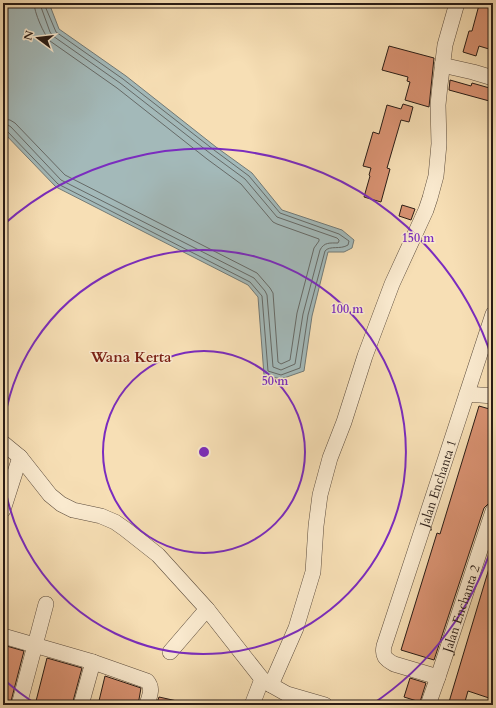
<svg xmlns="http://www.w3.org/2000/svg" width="496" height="708" font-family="Cardo,serif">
	<rect width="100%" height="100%" fill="#f7dfb5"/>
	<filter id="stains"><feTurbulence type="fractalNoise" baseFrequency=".005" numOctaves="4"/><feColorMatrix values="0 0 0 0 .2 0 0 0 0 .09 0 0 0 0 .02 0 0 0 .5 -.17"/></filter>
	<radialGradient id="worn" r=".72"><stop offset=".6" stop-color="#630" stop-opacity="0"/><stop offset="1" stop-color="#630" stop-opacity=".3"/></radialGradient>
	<path fill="#a3b9b9" stroke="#727a77" d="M3,3H49L59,29L126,76L216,147L252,173L282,210L342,230L354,240L352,248L344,252H328L312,316L304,371L281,379L264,375L258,297L248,285L56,187L3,132Z"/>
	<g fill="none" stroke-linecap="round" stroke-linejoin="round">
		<g stroke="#666a67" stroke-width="1">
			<path d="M3,119L10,120L15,123L65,175L257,273L270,288L273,293L278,362L281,364L290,360L297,313L314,248L319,241V239L277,224L273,222L241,184L207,159L117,88L50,41C44,35 34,12 34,3"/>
			<path d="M3,125H8L11,127L61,180L254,278L265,291L267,295L273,367L281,370L295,364L303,314L320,250C324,242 330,243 338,243L339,241V240L337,238L277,217L245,179L211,154L120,83L53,36L50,32L41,7L40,3"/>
			<path d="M3,130L7,131L58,184L250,282L262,296L268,371L281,375L300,368L308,315L325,251C330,245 340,250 348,245L349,241L339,234L280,213L249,176L214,150L123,79L56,32L45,6V3"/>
		</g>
	</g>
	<g fill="#d99272" stroke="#281b15">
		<path d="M479,5L493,9V34L489,49L479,46L476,56L463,52L469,31H472Z"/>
		<path d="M389,46L434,58L429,107L405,100L410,82L407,81L408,77L382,70Z"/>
		<path d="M450,80L471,86L472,83L493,89V102L449,90Z"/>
		<path d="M403,104L413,107L409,122L401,120L387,168L390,169L381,202L364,197L370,176L369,175L371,168L363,166L373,132L379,134L387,105L401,109Z"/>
		<path d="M402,205L415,209L411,220L399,216Z"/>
		<path d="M479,406L493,410V489L489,503L484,508L434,660L401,650L437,533L440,534Z"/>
		<path d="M490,565L493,566V683L489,698L468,691L464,705H459L449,702Z"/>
		<path d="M3,645L24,651L10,705H3Z"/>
		<path d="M47,658L82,668L72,705H35Z"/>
		<path d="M105,676L141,688L138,705H98Z"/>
		<path d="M410,678L426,683L420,702L404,697Z"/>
		<path d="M159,697L177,701L176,705H156Z"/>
	</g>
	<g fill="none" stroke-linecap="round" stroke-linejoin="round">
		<defs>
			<g id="minor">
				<path d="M442,65L473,72L493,78"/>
				<path d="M467,394L493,396"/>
				<path d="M3,443L20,457L50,495L61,504L73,510L101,516L115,522L125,529L158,555L207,609L262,679L271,685L287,694L325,705"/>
				<path d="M3,510L20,457"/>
				<path d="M3,636L93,662L147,681C154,689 149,696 147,705"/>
				<path d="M170,652L207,609"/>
				<path id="s1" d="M438,677L394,664C385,659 382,656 384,646L493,314"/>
				<path d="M271,685L296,628L313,572L316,526L320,495L330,458L344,422L365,356L392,284L426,210L430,198L436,176L439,144L438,105L440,85L445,45L457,3"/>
				<path d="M19,705L46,604"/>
				<path d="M81,705L93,662"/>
				<path d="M252,705L262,679"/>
				<path id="s2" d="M428,705L438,677L493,511"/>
			</g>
		</defs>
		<use href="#minor" stroke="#5c4c3d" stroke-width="16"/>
		<use href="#minor" stroke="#faeacf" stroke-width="15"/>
	</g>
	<g fill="none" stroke="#7b2cbf" stroke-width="2">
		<circle cx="204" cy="452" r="101"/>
		<path d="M3 431A202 202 0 1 1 3 473"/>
		<path d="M493 543A303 303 0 0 1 371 705M37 705A303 303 0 0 1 3 679M3 225A303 303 0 0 1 493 361"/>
	</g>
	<g text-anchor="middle" stroke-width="3" stroke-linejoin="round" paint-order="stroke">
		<g font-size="13" fill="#281b15" stroke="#faeacf">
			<text dy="5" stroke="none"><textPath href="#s1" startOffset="240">Jalan Enchanta 1</textPath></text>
			<text dy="5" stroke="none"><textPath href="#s2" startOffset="102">Jalan Enchanta 2</textPath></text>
		</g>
		<g font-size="15" font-weight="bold" fill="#7a1f14" stroke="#faeacf">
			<text x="131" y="362">Wana Kerta</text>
		</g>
	</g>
	<circle cx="204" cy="452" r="6" fill="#7b2cbf" stroke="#faeacf" stroke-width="2"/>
	<g font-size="12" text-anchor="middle" font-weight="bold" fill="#7b2cbf" stroke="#faeacf" stroke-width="3" stroke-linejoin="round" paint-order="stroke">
		<text x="418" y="242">150 m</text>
		<text x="347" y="313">100 m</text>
		<text x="275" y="385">50 m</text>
	</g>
	<rect width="496" height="708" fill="none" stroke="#f7dfb5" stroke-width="16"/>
	<rect x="4" y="4" width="488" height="700" fill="none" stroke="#281b15" stroke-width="2"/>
	<rect x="8" y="8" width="480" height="692" fill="none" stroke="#281b15"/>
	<g transform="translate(38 38) rotate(285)" stroke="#faeacf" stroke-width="3" paint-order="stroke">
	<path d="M0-3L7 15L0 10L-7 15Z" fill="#281b15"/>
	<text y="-6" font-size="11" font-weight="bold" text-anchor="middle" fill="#281b15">N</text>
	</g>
	<rect width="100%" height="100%" filter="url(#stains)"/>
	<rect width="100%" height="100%" fill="url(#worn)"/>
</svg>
